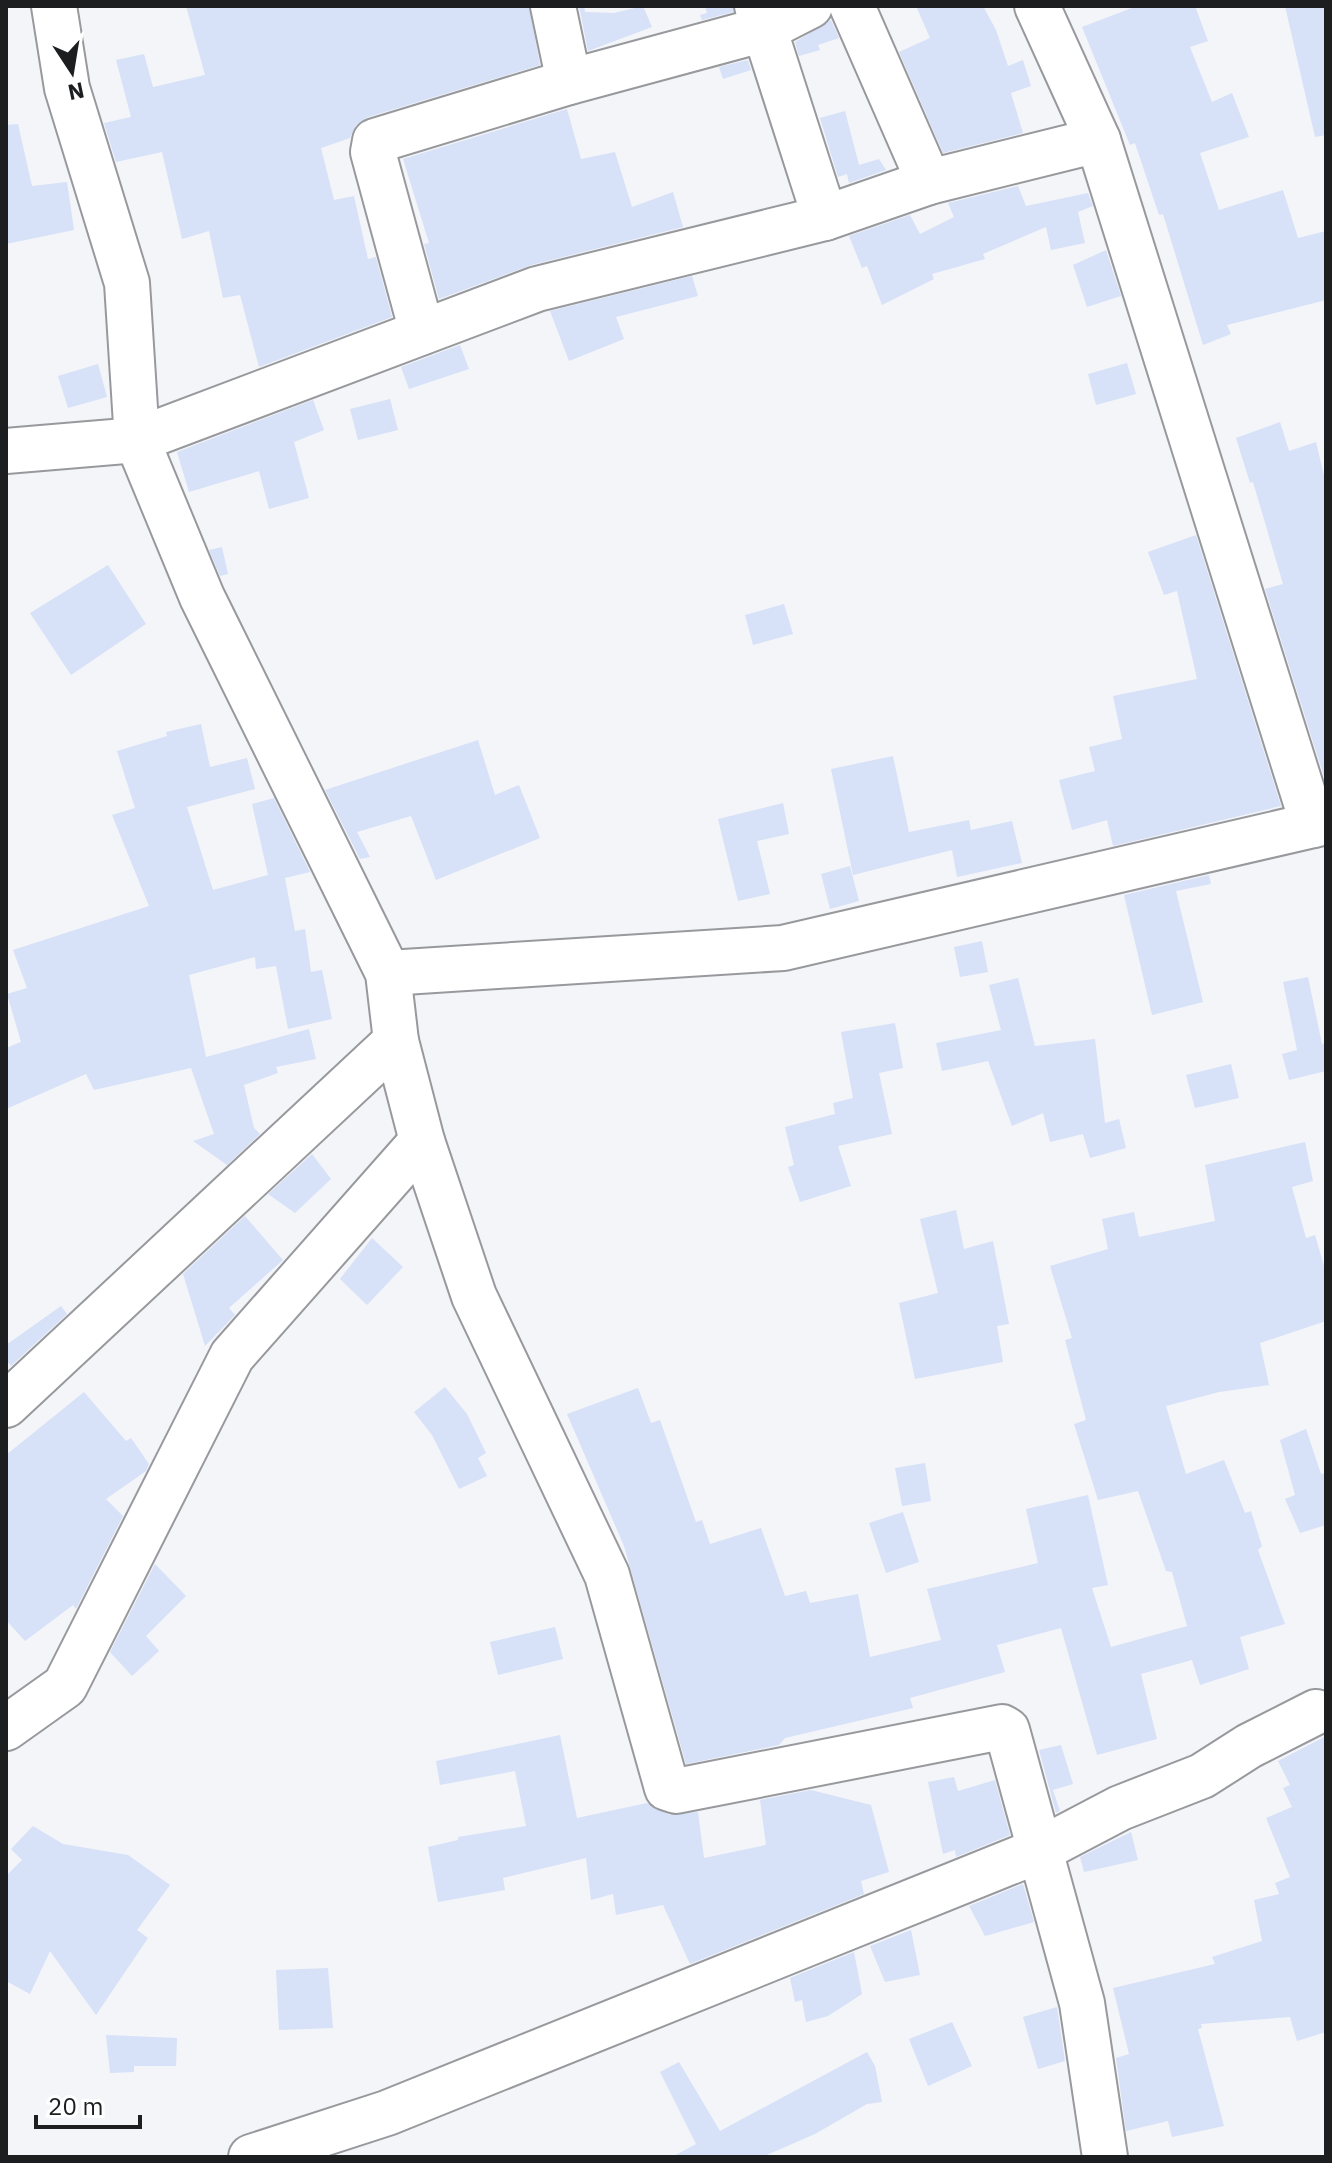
<svg xmlns="http://www.w3.org/2000/svg" width="1332" height="2163" font-family="'IBM Plex Sans',sans-serif">
	<rect width="100%" height="100%" fill="#f3f5f9"/>
	<g fill="#d7e1f7">
		<path d="M186,6H529L540,65L368,117L356,125L350,138L321,148L334,200L354,196L368,259L376,257L392,317L259,367L240,295L223,298L209,231L182,239L162,152L116,162L104,123L131,117L116,60L144,54L153,87L205,75Z"/>
		<path d="M579,6H584L585,12L614,13L643,6L652,27L588,51Z"/>
		<path d="M705,6H733V12L702,20L700,15L707,13Z"/>
		<path d="M916,6H983L996,30L1008,66L1023,60L1031,86L1011,93L1023,133L943,153L899,52L930,38Z"/>
		<path d="M1137,6H1195L1208,41L1190,47L1212,102L1232,93L1249,137L1200,153L1219,210L1283,190L1298,238L1326,231V300L1227,325L1231,334L1203,345L1163,214L1159,215L1135,143L1130,145L1082,27Z"/>
		<path d="M1285,6H1326V135L1315,137Z"/>
		<path d="M831,20L839,38L818,45L820,50L799,56L795,42Z"/>
		<path d="M748,60L751,70L723,79L719,67Z"/>
		<path d="M567,109L581,159L615,152L632,207L673,192L683,227L531,265L439,299L424,244L429,243L403,159Z"/>
		<path d="M845,111L859,165L879,159L886,170L849,183L847,174L838,177L820,118Z"/>
		<path d="M18,124L32,186L67,182L74,230L6,244V125Z"/>
		<path d="M1018,186L1026,206L1088,193L1093,206L1078,212L1085,243L1051,250L1046,227L983,254L985,259L932,274L934,279L882,305L867,266L862,268L849,236L910,215L920,234L954,217L948,203Z"/>
		<path d="M1106,250L1121,296L1087,307L1073,265Z"/>
		<path d="M692,276L698,296L616,317L624,339L569,361L550,311Z"/>
		<path d="M460,345L469,369L409,389L401,367Z"/>
		<path d="M1127,363L1136,394L1096,405L1088,374Z"/>
		<path d="M98,364L107,397L68,408L58,376Z"/>
		<path d="M390,399L398,430L358,440L350,409Z"/>
		<path d="M313,400L324,430L294,442L309,498L269,509L259,471L189,492L177,452Z"/>
		<path d="M1280,422L1289,451L1316,442L1326,484V783L1265,589L1283,584L1253,482L1250,483L1236,438Z"/>
		<path d="M1196,535L1281,806L1113,846L1107,820L1072,830L1059,780L1095,771L1089,747L1122,739L1113,696L1197,679L1177,591L1164,595L1148,552Z"/>
		<path d="M222,547L228,574L220,576L209,550Z"/>
		<path d="M108,565L146,624L71,675L30,613Z"/>
		<path d="M784,604L793,634L753,645L745,615Z"/>
		<path d="M201,724L210,767L247,758L255,789L187,807L213,890L268,875L252,804L274,798L310,872L285,878L295,931L305,929L311,972L322,970L332,1019L288,1029L276,966L256,969L255,957L189,975L206,1057L309,1029L316,1059L276,1067L278,1073L244,1085L254,1128L260,1134L227,1165L193,1141L214,1134L191,1068L94,1090L86,1074L6,1109V1048L21,1042L7,994L27,988L13,950L149,906L112,815L135,808L117,751L167,736L166,732Z"/>
		<path d="M478,740L495,795L519,785L540,838L436,880L411,816L357,832L370,857L360,859L325,790Z"/>
		<path d="M893,756L909,832L969,820L971,830L1012,821L1022,863L957,877L952,850L853,875L831,769Z"/>
		<path d="M783,803L789,834L757,841L770,894L738,901L718,819Z"/>
		<path d="M850,866L859,901L830,909L821,874Z"/>
		<path d="M1209,875L1211,884L1176,891L1203,1002L1152,1015L1124,895Z"/>
		<path d="M982,941L988,972L960,977L954,947Z"/>
		<path d="M1308,977L1322,1044L1326,1043V1071L1289,1080L1282,1054L1297,1050L1283,982Z"/>
		<path d="M1018,978L1035,1046L1095,1039L1105,1123L1119,1119L1126,1148L1090,1158L1083,1134L1050,1142L1043,1113L1012,1126L988,1061L942,1071L936,1043L1001,1030L989,985Z"/>
		<path d="M895,1023L903,1068L879,1073L892,1134L838,1146L851,1186L800,1202L788,1167L794,1165L785,1127L835,1114L833,1103L853,1098L841,1032Z"/>
		<path d="M1231,1064L1239,1098L1195,1108L1186,1075Z"/>
		<path d="M1305,1142L1313,1181L1292,1187L1306,1238L1315,1235L1326,1273V1321L1260,1343L1269,1385L1219,1392L1166,1406L1186,1474L1224,1460L1245,1513L1251,1511L1262,1546L1258,1550L1285,1624L1240,1637L1249,1669L1200,1685L1192,1660L1141,1674L1157,1739L1097,1755L1061,1628L997,1645L1005,1672L910,1698L913,1708L785,1738L779,1745L686,1764L624,1546L567,1414L638,1388L651,1423L660,1420L696,1522L702,1520L710,1544L761,1528L785,1596L806,1591L810,1603L858,1594L870,1657L941,1640L927,1589L1038,1563L1026,1509L1088,1495L1108,1585L1092,1588L1111,1647L1187,1626L1172,1572L1166,1571L1138,1491L1098,1500L1074,1424L1086,1420L1065,1340L1072,1338L1050,1266L1108,1249L1102,1219L1134,1212L1139,1237L1215,1221L1205,1165Z"/>
		<path d="M312,1154L331,1179L295,1213L268,1194Z"/>
		<path d="M956,1210L964,1249L993,1241L1009,1324L997,1326L1003,1362L915,1379L899,1303L938,1293L920,1219Z"/>
		<path d="M245,1216L283,1260L229,1308L235,1315L205,1346L183,1274Z"/>
		<path d="M372,1238L403,1267L367,1305L340,1279Z"/>
		<path d="M61,1306L67,1314L11,1366L6,1360V1345Z"/>
		<path d="M445,1387L467,1414L486,1453L478,1458L487,1476L459,1489L432,1435L414,1412Z"/>
		<path d="M84,1392L126,1441L131,1438L149,1464L146,1471L106,1499L123,1516L76,1609L73,1605L25,1641L6,1620V1455Z"/>
		<path d="M1306,1429L1321,1474L1326,1473V1525L1300,1533L1285,1499L1295,1495L1280,1440Z"/>
		<path d="M925,1463L931,1501L902,1506L895,1468Z"/>
		<path d="M903,1512L919,1562L886,1573L869,1523Z"/>
		<path d="M155,1564L186,1596L146,1636L159,1651L132,1676L110,1652Z"/>
		<path d="M555,1627L563,1659L498,1675L490,1642Z"/>
		<path d="M560,1735L577,1818L647,1803L669,1815L698,1812L704,1858L766,1845L760,1800L811,1790L871,1805L889,1872L861,1881L864,1894L690,1964L663,1905L616,1915L613,1894L591,1900L586,1858L503,1878L505,1890L438,1902L428,1847L458,1840V1837L526,1826L515,1771L440,1785L436,1761Z"/>
		<path d="M1326,1736V2032L1297,2041L1290,2017L1201,2024L1202,2028L1198,2029L1224,2126L1172,2137L1168,2121L1126,2131L1116,2058L1129,2054L1113,1988L1215,1964L1212,1957L1262,1941L1254,1900L1279,1894L1275,1883L1290,1877L1266,1818L1292,1807L1283,1788L1290,1785L1278,1761Z"/>
		<path d="M1061,1745L1073,1784L1053,1790L1060,1811L1056,1813L1039,1750Z"/>
		<path d="M954,1777L958,1791L995,1780L1010,1835L956,1857L955,1850L943,1854L928,1782Z"/>
		<path d="M33,1826L63,1844L128,1855L170,1885L137,1930L148,1938L96,2015L50,1951L30,1994L6,1981V1876L22,1860L11,1849Z"/>
		<path d="M1131,1832L1138,1860L1084,1872L1080,1857Z"/>
		<path d="M1023,1884L1034,1922L985,1936L969,1906Z"/>
		<path d="M911,1930L920,1975L885,1982L870,1946Z"/>
		<path d="M854,1952L862,1994L828,2016L806,2022L802,2000L795,2002L790,1978Z"/>
		<path d="M328,1968L333,2028L279,2030L276,1970Z"/>
		<path d="M1057,2007L1065,2061L1038,2069L1023,2017Z"/>
		<path d="M952,2022L972,2066L928,2086L909,2039Z"/>
		<path d="M106,2035L177,2038L176,2066H134V2072L110,2073Z"/>
		<path d="M867,2052L875,2066L882,2102L867,2104L815,2134L762,2157H672L696,2144L660,2072L679,2062L720,2131Z"/>
	</g>
	<g fill="none" stroke-linecap="round" stroke-linejoin="round">
		<defs>
			<g id="minor">
				<path d="M54,6L67,88L127,283L137,440L202,597L388,973L396,1041L422,1141L474,1296L607,1575L667,1788L676,1791L1002,1727L1007,1730L1082,2003L1105,2157"/>
				<path d="M553,6L569,82"/>
				<path d="M757,6L825,218"/>
				<path d="M852,6L929,182"/>
				<path d="M1098,140L1313,825"/>
				<path d="M422,332L373,152L375,141L569,82L765,29L810,6"/>
				<path d="M6,451L137,440L537,289L825,218L929,182L1098,140L1037,6"/>
				<path d="M388,973L783,948L1326,822"/>
				<path d="M6,1405L396,1041"/>
				<path d="M6,1728L65,1686L232,1356L422,1141"/>
				<path d="M251,2157L387,2113L1040,1850L1120,1808L1202,1776L1249,1746L1316,1712"/>
			</g>
		</defs>
		<use href="#minor" stroke="#98999d" stroke-width="48"/>
		<use href="#minor" stroke="#fff" stroke-width="44"/>
	</g>
	<rect width="1332" height="2163" fill="none" stroke="#1d1e1f" stroke-width="16"/>
	<g transform="translate(72 72) rotate(168)" stroke="#ffffff" stroke-width="6" paint-order="stroke">
	<path d="M0-6L14 30L0 20L-14 30Z" fill="#1d1e1f"/>
	<text y="-12" font-size="22" font-weight="bold" text-anchor="middle" fill="#1d1e1f">N</text>
	</g>
	<path d="M36 2115v12h104v-12" fill="none" stroke="#1d1e1f" stroke-width="4"/>
	<text x="48" y="2115" font-size="24" fill="#1d1e1f" stroke="#ffffff" stroke-width="6" paint-order="stroke">20 m</text>
</svg>
